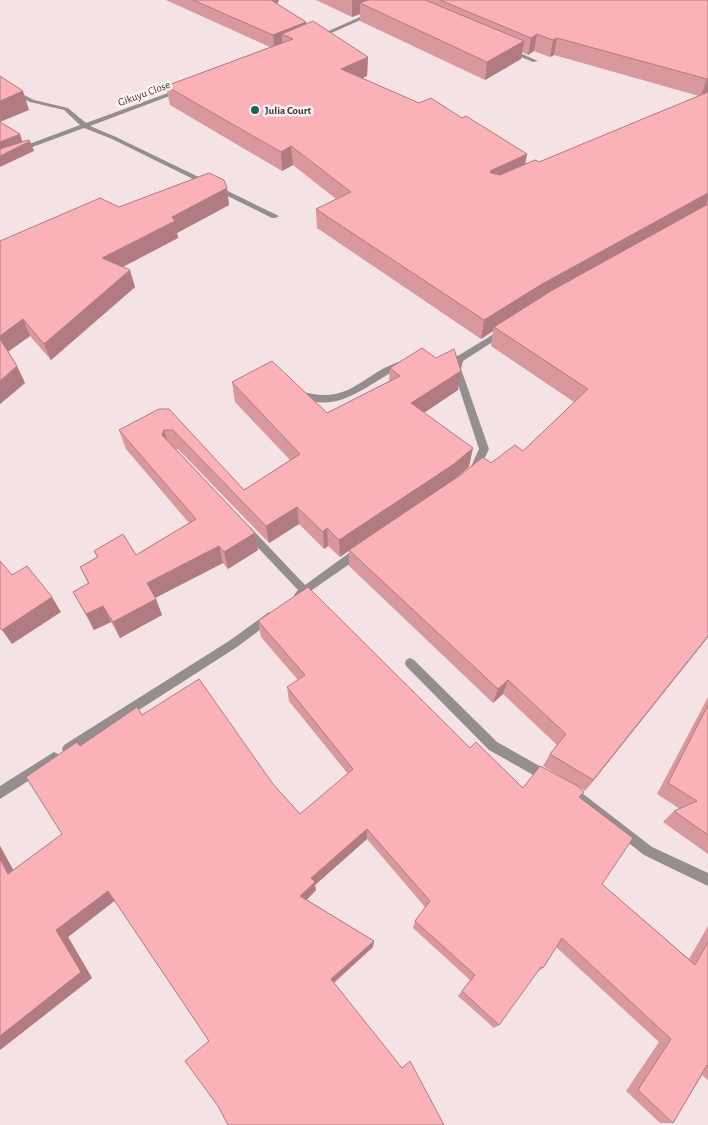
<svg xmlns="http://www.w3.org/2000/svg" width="708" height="1125" font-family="'Alegreya Sans',sans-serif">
	<rect width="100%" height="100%" fill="#f4e2e4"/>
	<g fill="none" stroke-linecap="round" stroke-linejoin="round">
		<path fill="#958e8f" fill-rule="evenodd" d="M509,50H513L538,61L533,62L509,52Z"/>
		<g fill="#958e8f" fill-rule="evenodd">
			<path d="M369,13L374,14L320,38L315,37Z"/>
			<path d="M0,83L34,100L68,108L86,123L179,89H183V91L90,126L116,137L279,216L275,218H272L112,139L84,128L0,159V155L80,125L64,110L30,102L0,88Z"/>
			<path d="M502,329L505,330V334L463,361L461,369L489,449L477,474L474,475L469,471L479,449L453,369L456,357Z"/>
			<path d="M401,361L404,362V366C376,378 348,407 316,402C309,401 303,398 297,396L296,394L300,391C351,406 359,375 401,361Z"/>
			<path d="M247,526L250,527L305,585L356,548H364L365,551L364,554L299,599L295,598L294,595L298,590L244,533L242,530L244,527Z"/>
			<path d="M269,612L273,614L274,617L273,620L237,647L72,753L68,754L64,753L62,749L64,745L229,641Z"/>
			<path d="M410,658L414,660L497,742L552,773L554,777L552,781L548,783L544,781L489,750L406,666L405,663L406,660Z"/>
			<path d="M54,752L58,754L60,758L58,762L0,799V786Z"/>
			<path d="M569,783L652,847L708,873V886L644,855L565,793L563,789L565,785Z"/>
		</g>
	</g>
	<g fill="#d8989e">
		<path d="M166,0H279L277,4L306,22V24L368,57L367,76L362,78L419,103L462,118L527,154L525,164L539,162L699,96L554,55L550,57L534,51L528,55L522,52L521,59L485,80L360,21V14L352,17L316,0H708V637L585,791L543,766L550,754L557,745L503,694L493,703L349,566V550L340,557L328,546L324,549L299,524L269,543L178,449H176L255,533L258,550L228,569L223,563L155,598L162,615L120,638L111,622L94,630L73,592L88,583L80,567L97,557L94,551L136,555L189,523L126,449L119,430L159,409L244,490L290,460L235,402L232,382L327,413L389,381L390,368L458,390L424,413L469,467L457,477L491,463L523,451L574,402L491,346L493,331L481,339L317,228L316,209L336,199L293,165L282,171L170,105L166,86L270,47Z"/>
		<path d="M227,188L229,205L177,233L178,238L123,267L135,287L51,360L30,336L8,352L25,383L0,404V241L119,207Z"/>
		<path d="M258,621L470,748L523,788L580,797L602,884L689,959L708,926V1080L702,1075L673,1123H660L626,1091L659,1042L556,947L543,968L536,973L499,1025L494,1028L458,996L470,980L413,928L415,921L425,907L367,839L315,885L316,890L307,900L374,941L373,947L334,983L444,1125L209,1041L115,900L68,937L92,978L0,1050V846L13,870L62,834L80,746L142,715L273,784L300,814L348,774L289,701L287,687L298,680L261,637Z"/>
		<path d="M708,697V854L663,822L674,811L680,809L657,794Z"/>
	</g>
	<g fill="#b07c81">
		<path d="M271,0H279L272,13Z"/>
		<path d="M352,0H394L360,3V14L352,17Z"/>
		<path d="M306,22V36L293,39L282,34V45L274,49L273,35Z"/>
		<path d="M537,34L534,51L528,55L531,38Z"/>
		<path d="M557,38L554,55L550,57L553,40Z"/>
		<path d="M524,41L521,59L485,80L487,62Z"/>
		<path d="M368,57L367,76L341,88V69Z"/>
		<path d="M708,78V93L701,96L707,79Z"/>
		<path d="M23,91L29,110L0,122V101Z"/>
		<path d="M20,134L23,144L0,153V142Z"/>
		<path d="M30,141L34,151L0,167V156Z"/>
		<path d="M291,146L293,165L282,171L281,152Z"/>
		<path d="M527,154L523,174L487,190L490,171Z"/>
		<path d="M227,188L229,205L177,233L178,238L107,275L102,258L172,217Z"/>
		<path d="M708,193V200L704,210L494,327L493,331L481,339L484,320L542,284Z"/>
		<path d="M130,270L135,287L51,360L44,344Z"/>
		<path d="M23,319L30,336L6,353L0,339V336Z"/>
		<path d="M17,366L25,383L0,404V381Z"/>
		<path d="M461,371L458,390L410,422L411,403Z"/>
		<path d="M164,430L170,449L162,435Z"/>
		<path d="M473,448L469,467L451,482L340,557L339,540Z"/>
		<path d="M297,507L299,524L269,543L266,526Z"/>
		<path d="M327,528L328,546L324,549L323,532Z"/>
		<path d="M255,533L258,550L228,569L224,552Z"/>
		<path d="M219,546L223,563L153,599L147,583Z"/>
		<path d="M52,597L61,612L12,644L2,630Z"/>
		<path d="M156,599L162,615L120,638L113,622Z"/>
		<path d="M103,606L111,622L94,630L86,614Z"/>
		<path d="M708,636V637L585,791L593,780Z"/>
		<path d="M508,680L503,694L493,703L498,689Z"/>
		<path d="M367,829V839L315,885L316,890L302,904L300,896L311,878Z"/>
		<path d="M0,846L20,882L8,874L0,859Z"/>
		<path d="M108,891L117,899L68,937L92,978L0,1050V1036L56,930Z"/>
		<path d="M374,941L373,947L332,984L331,979Z"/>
	</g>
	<g fill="#fbb1b8" stroke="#b07c81">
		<path d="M193,0H271L306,22L273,35Z"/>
		<path d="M368,0H425L524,41L487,62L360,3Z"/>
		<path d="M440,0H708V78L707,79L557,38L553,40L537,34L531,38Z"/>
		<path d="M313,21L368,57L341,69L419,103L431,98L462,118L466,116L527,154L490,171L491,173L500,175L535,160L539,162L708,92V193L542,284L484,320L316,209L351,192L291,146L281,152L166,86L293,39L282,34Z"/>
		<path d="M0,76L23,91L0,101Z"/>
		<path d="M0,122L20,134L0,142Z"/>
		<path d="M28,140L30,141L0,156V149Z"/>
		<path d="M209,173L224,180L227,188L172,217L175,221L102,258L130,270L44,344L23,319L0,336V241L100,198L119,207Z"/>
		<path d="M708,204V636L593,780L550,754L566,734L508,680L498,689L349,550L462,474L483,457L491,463L515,445L523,451L588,389L494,327L551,291Z"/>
		<path d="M0,339L17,366L0,381Z"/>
		<path d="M422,348L436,358L454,349L461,371L411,403L473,448L454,464L339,540L327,528L323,532L297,507L266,526L173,430H164L162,435L255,533L224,552L219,546L147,583L156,599L113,622L103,606L86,614L73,592L89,583L80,567L98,557L94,551L123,534L136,555L196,519L119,430L159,409H169L244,490L300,454L232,382L272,361L327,413L400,376L390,368Z"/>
		<path d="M0,561L12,575L27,566L52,597L2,630L0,628Z"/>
		<path d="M308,587L470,748L476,742L523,788L540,766L576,785L584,792L579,797L633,838L602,884L695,965L708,942V1066L707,1065L673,1123L638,1090L671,1039L562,938L543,968L541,967L499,1025L462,991L475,975L415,921L430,901L367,829L311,878L315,882L300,896L374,941L331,979L402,1068L410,1061L444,1125H228L218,1106L185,1061L209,1041L108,891L56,930L81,972L0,1036V859L8,874L62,834L26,777L77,742L80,746L137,707L142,715L199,679L273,784L300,814L353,769L287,687L305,675L258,621Z"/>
		<path d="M708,705V835L674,811L697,801L668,783Z"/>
	</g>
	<circle fill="#146462" stroke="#fff1f2" stroke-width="2" cx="255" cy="110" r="5"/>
	<g text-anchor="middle" stroke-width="5" stroke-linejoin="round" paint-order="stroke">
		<g font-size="11" fill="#3f3939" stroke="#fff1f2">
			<text transform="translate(144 93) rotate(-20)" y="4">Gikuyu Close</text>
		</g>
		<g font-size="11" font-weight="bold" fill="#3f3939" stroke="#fff1f2" text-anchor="start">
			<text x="265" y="114">Julia Court</text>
		</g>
	</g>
</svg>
